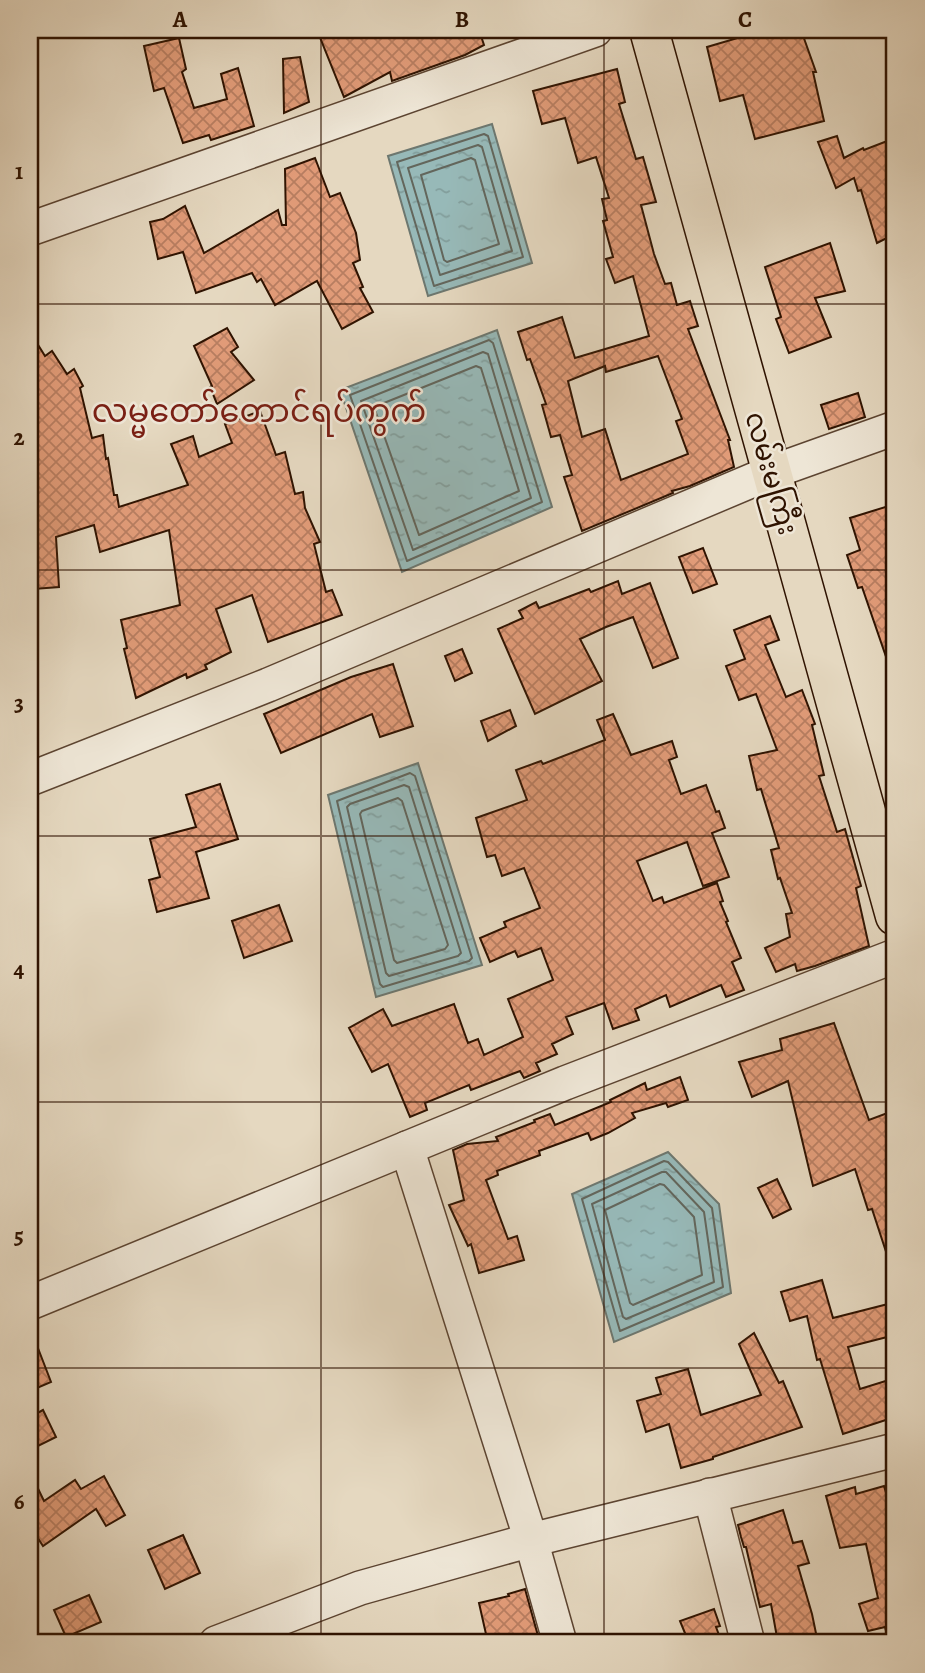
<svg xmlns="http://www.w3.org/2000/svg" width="925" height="1673" font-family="Alegreya,'Noto Sans Myanmar',serif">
	<defs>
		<pattern id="water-ripples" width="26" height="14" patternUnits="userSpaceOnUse" patternTransform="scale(1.75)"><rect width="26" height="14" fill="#97b9b8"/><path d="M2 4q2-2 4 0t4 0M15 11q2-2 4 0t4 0" fill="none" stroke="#829e9c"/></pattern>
		<pattern id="building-cross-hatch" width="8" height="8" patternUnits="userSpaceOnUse" patternTransform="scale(1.75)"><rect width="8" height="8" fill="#e29c79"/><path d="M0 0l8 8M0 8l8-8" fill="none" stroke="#b87e61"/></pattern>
	</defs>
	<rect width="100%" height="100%" fill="#e5d8c0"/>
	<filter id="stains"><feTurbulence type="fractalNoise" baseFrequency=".00286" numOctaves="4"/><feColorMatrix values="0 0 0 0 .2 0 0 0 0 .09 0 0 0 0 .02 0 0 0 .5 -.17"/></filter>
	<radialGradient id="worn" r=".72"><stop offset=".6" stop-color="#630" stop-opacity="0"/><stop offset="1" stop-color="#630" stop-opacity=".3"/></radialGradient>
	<g fill="url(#water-ripples)" stroke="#6d776f" stroke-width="2">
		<path d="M492,124L532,263L428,296L388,156Z"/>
		<path d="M497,330L552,507L402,572L340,390Z"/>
		<path d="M418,763L482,965L376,997L328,795Z"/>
		<path d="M668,1152L719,1204L731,1293L614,1342L572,1194Z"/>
	</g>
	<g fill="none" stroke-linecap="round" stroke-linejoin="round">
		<g stroke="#63665c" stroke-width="2">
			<path d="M484,134L488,136L523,257L434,286L397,162Z"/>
			<path d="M478,145L482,147L512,251L440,275L408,168Z"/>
			<path d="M471,158L475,160L499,244L447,262L444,260L421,175Z"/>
			<path d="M489,340L493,343L542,502L407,561L350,395Z"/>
			<path d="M483,352L488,354L531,498L413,550L361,401Z"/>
			<path d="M476,366L481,368L519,491L419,535L374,407Z"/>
			<path d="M410,773L415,776L472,958L469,961L383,987L380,984L337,801Z"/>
			<path d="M404,785L409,787L461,953L458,956L389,976L386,973L347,807L350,804Z"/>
			<path d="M398,798L402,801L448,945L445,949L397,963L394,960L360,814L362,811Z"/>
			<path d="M664,1161L668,1162L712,1208L723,1287L620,1331L582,1199Z"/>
			<path d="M662,1172H666L704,1212L714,1282L626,1319L623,1317L592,1204Z"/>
			<path d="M660,1184L664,1185L694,1217L702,1275L633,1305L630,1303L605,1210Z"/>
		</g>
	</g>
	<g fill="url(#building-cross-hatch)" stroke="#2f1301" stroke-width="2" fill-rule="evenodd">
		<path d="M317,30H479L484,45L465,55L392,81L390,72L344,97Z"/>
		<path d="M765,30H801L816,72H813L824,121L755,139L743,95L720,101L707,47Z"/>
		<path d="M179,38L186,69L182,72L194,108L227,99L221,74L238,68L254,126L211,140L209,135L183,143L164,88L154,91L144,46Z"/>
		<path d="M300,57L309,102L284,113L283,59Z"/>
		<path d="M617,69L625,102L619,104L636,159L643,157L656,202L641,205L654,254L665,284L671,283L677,305L690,301L698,326L688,329L730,440H728L734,467L690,486L672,491L673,493L582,531L564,477L572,475L560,435L551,437L542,405L546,404L530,359L527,360L518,332L562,317L575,358L649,336L633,276L615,283L606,259L613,257L603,221L607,220L602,199L609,198L596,157L578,163L565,118L542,124L533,91ZM658,356L682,419L676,421L688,454L621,480L605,429L582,437L568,381L605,366L606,372Z"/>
		<path d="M837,136L844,158L863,148L864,150L895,138V234L877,243L861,190L858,191L854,178L836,188L818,142Z"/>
		<path d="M315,158L330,197L340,193L356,233L360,260L353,263L363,287L360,288L373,312L342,329L317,281L275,305L261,279L257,282L252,273L196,293L183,252L158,259L150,222L163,219L185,206L204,253L278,210L282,225H286L285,169Z"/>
		<path d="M830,243L845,291L815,298L831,337L789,353L776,319L781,317L765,267Z"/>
		<path d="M227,328L238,347L231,352L254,380L217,404L210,387L212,386L194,346Z"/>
		<path d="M30,332L45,356L52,351L67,374L74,369L83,386L80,388L92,438L103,435L106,459L108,458L114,495H117L119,507L188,485L171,444L193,436L199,457L232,443L225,424L260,411L276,455L285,452L295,494L303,492L305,508L320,542L314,544L326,592L332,590L342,615L268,642L252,595L216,609L231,652L205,665L207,669L187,678L186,674L136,698L124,649L127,648L121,620L180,605L169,530L100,552L94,525L56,537L59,587L34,589L33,550L30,551Z"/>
		<path d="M858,393L865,417L829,429L821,405Z"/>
		<path d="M895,504V676L893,677L862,587L858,588L847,555L860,550L850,518Z"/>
		<path d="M703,548L717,584L693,593L679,557Z"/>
		<path d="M618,581L622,594L650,583L678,658L653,668L633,617L606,627L580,639L602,681L535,714L498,629L523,618L519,611L536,602L539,608L589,589L591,592Z"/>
		<path d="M770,616L779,640L765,645L786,697L802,690L815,724L812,725L824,775L819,776L837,832L845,829L861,886L856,888L869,946L815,966L797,971L795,964L776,972L765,948L790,937L786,914L792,913L780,878L778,879L771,850L779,848L761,789L757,790L749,756L777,750L756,694L739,700L726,666L745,659L734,630Z"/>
		<path d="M462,649L472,673L455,681L445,656Z"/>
		<path d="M393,664L413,726L380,737L372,714L281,753L264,714L351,677Z"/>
		<path d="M510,710L516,726L488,741L481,721Z"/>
		<path d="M613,714L631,755L672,741L677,757L669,760L681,794L706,785L716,812L719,811L725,828L712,833L729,877L703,886L687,842L637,861L653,901L662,897L664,903L717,883L723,901L720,902L728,921L726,922L741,958L732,962L744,990L726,997L721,985L670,1007L666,995L635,1009L639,1020L613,1029L604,1003L566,1017L573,1034L552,1044L557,1054L536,1063L540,1071L524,1078L520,1071L471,1090L469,1085L425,1103L427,1110L410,1117L388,1064L372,1072L349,1028L383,1009L392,1026L454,1004L468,1043L478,1039L484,1055L523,1037L508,999L553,980L541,948L518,957L515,951L490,962L480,938L506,927L504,922L540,908L524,868L502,876L495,855L487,857L476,818L527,800L516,770L541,761L543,764L605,740L597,720Z"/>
		<path d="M220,784L238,839L196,852L209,898L157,912L149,880L160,877L150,839L196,827L186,795Z"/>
		<path d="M279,905L292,941L244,958L232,921Z"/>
		<path d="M834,1023L869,1120L890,1112L895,1127V1269L892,1270L872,1209L868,1210L855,1169L813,1186L788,1081L752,1097L739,1062L782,1050L780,1039Z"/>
		<path d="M680,1077L688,1100L668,1107L666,1103L632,1113L635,1118L608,1133L591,1140L588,1133L539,1151L540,1155L497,1171L498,1175L486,1180L508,1239L517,1236L524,1260L479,1273L471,1244L468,1246L449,1205L464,1200L453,1150L467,1144L498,1141L496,1137L535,1122L534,1120L550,1114L555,1125L611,1102L610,1100L645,1083L647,1090Z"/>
		<path d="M777,1179L791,1209L773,1218L758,1188Z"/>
		<path d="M822,1280L833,1318L888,1304L895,1335L848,1347L860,1389L892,1379L895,1390V1417L843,1434L820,1359L817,1360L807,1316L790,1321L781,1292Z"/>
		<path d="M31,1330L51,1382L30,1391V1331Z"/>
		<path d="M754,1333L779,1383L783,1381L802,1427L713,1457V1459L681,1468L669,1424L646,1432L637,1401L661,1394L656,1378L688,1369L701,1415L761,1395L739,1344Z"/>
		<path d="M43,1410L56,1437L30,1450V1417Z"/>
		<path d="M30,1472L44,1501L75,1480L81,1489L104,1476L125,1515L106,1526L96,1509L43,1546L30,1526Z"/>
		<path d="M884,1486L895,1523V1639H888L885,1627L868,1631L859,1604L878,1598L866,1544L840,1548L826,1496L855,1487L856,1494Z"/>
		<path d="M783,1510L793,1543L802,1541L809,1563L798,1566L812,1614L818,1643H778L771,1604L760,1607L746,1547H744L741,1537L738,1525Z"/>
		<path d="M183,1535L200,1573L165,1589L148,1550Z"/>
		<path d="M525,1589L540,1643H488L479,1603L509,1596L508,1594Z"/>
		<path d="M89,1595L101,1622L66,1637L54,1610Z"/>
		<path d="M714,1609L720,1626L716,1627L722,1643H689L680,1621Z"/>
	</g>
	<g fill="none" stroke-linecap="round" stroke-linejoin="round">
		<defs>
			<g id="minor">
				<path d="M30,229L595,30"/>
				<path d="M30,779L268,685L772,472L895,428"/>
				<path d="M407,1148L531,1540L560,1643"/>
				<path d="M30,1303L565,1083L895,956"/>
				<path d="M710,1495L748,1643"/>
				<path d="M216,1643L360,1588L531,1540L895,1450"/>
			</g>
			<path id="major" d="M649,30L895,916"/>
		</defs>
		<use href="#minor" stroke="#5c4431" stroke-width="36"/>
		<use href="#major" stroke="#2f1301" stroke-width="41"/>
		<use href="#minor" stroke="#eee6d6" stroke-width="33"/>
		<use href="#major" stroke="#e5d8c0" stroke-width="38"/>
	</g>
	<path fill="none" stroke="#2f1301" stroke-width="2" stroke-opacity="0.55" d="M321,30V1643M604,30V1643M30,304H895M30,570H895M30,836H895M30,1102H895M30,1368H895"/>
	<g text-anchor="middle" stroke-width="5" stroke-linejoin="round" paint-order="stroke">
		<g font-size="28" fill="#2f1301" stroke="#eee6d6">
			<text transform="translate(772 473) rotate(74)" y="10">လမ်းမကြီး</text>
		</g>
		<g font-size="32" fill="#7a1f14" stroke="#eee6d6">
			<text x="259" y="422">လမ္မတော်တောင်ရပ်ကွက်</text>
		</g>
	</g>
	<rect width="925" height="1673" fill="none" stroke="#e5d8c0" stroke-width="77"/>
	<rect x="38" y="38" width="848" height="1596" fill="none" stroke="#2f1301" stroke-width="2.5"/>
	<g font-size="23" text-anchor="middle" font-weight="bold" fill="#2f1301">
		<text x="180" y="27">A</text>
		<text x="462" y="27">B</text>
		<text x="745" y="27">C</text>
		<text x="19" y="179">1</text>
		<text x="19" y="445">2</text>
		<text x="19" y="711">3</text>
		<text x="19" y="977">4</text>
		<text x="19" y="1243">5</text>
		<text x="19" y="1509">6</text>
	</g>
	<rect width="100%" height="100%" filter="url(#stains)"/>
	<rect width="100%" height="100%" fill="url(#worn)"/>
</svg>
